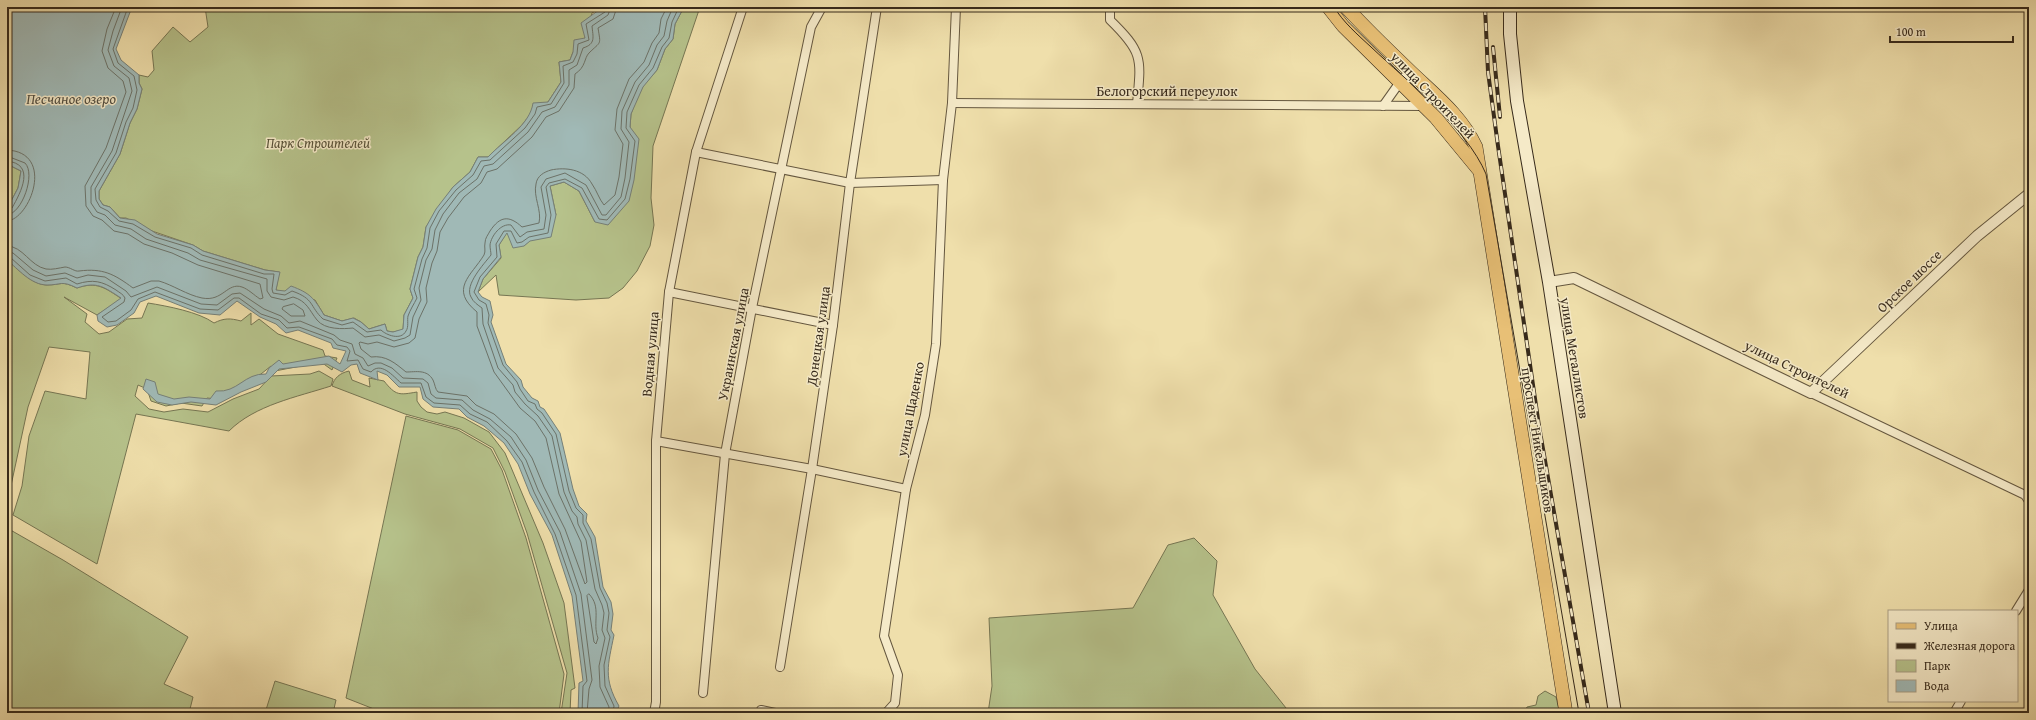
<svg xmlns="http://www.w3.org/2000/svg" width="2036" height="720" font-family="'Gentium Book Plus',serif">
	<rect width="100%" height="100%" fill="#efdfab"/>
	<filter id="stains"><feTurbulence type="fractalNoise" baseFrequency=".005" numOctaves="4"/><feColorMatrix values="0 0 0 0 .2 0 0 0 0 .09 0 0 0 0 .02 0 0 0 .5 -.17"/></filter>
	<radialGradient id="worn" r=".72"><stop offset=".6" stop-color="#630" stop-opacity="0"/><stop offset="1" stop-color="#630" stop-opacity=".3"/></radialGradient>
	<g fill="#b6c28b" stroke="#767653">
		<path d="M205,7H603L592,13L585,38L573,52L570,60L559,62L561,82L548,102L532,112L522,125L488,157H478L470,172L453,187L426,227L423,247L418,257L410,289L413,298L404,315L403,330L393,332L387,331L385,324L369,329L361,322L354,318L342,321L324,315L315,300L276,290L279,272L265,270L203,251L193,245L149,230L126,218H120L110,207L103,205L99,199V191L120,154L130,123L137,109L142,89L139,83V75L148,77L154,70L152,51L173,27L190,42L208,27Z"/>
		<path d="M684,7H700L653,146L651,198L654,225L650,246L637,271L623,288L609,298L576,300L499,295L496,275L478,292L483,279L501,258L499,245L507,232L524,246L556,215L550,186L564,182L579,191L595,222L630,127L631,114L638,95L643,86L657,70L665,49L673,39L675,24Z"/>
		<path d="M7,164L21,171L18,188L7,209Z"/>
		<path d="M7,259C18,269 31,284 46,285C63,285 60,280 77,288C97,281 105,288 122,299L97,315L64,297L87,314L85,322L99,334L109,332L127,319L142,318L148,303C167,306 199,312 214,323C224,318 230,318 241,321L251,313V325L259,319L278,334L323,350L325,356L337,358L332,370L321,362L275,371L271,366L261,374L217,399L207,398L202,406L181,403L166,406L151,401L147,389L138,385L135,396L149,409L164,412L183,409L208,412L233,399L259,389L271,376L310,374L319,371L333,379L331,386C297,397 255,405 229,431L136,414L97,564L13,515L22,486L29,436L45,391L86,399L90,352L49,347L28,407L7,504Z"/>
		<path d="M349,371L352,380L370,387L369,378L384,381C396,396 399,395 417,392V401L421,407L427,412L437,414L445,412L464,418L489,432L505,453L543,543L564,603L575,688L571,690L570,713H561L567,673L527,533L505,472L493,448L460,429L405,414L332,386C334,378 340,373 349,371Z"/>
		<path d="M406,416L458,430L491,449L502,470L526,538L564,674L559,713H384L346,698Z"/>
		<path d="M7,528L63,560L188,637L164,684L193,697L189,713H7Z"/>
		<path d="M1194,538L1217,561L1213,595L1255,669L1290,713H988L992,686L989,618L1133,608L1168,545Z"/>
		<path d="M275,681L336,700L333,713H265Z"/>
		<path d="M1545,691L1556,697L1559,710L1558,713H1524L1527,707L1536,705L1538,696Z"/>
	</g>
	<path fill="#a0b9b6" stroke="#768078" d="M7,7H132L116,49L121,60L139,75V83L142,89L137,109L130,123L120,154L99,191V199L103,205L110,207L120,218L135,220L157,234L193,245L203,251L265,270L280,272L276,290L285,291L291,286C310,293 314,298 324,315L342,321L353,318L361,322L369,329L385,324L387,331L393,332L403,329L404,315L413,298L410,289L418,257L423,247L426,227L436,209L453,187L470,172L478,157H488C503,141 530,125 533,103L548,102L561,82L559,62L570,60L573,52L574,40L585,38L581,23L603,7H684L675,24L673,39L665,49L657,70L643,87L631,114L630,127L639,139L634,180L629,201L608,225L595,222L579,191L564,182L550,186L556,215L551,237L530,241L524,246L513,248L507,233L499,245L501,257L483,279L478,292L482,297L490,301L493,315L491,322L506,364L521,380L523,387L532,398L538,401L540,407L544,409L560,433L573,489L579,506L587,514L586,521L595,537L603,587L611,602L613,614L611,630L614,635C608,665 603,678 619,706L616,713H578L579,683L583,681L572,596L552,535L530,494L518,464L504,443L484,426L467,417L459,409L433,407L423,399L420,387H399L387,375L377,371L378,380L360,373L357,364L351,365L342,372L327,364L279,369L266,382L241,392L216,405L191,402L172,405L157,402L143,389L146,379L155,382L158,394L174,399L189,397L210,399L216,391C238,393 244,373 266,374L269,368L279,360L283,364L329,356L340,364L346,351L333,348L331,343L298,330L286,333L276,324L260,317L237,301L220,315L199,313L156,296L140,302L134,313L117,325L107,327L98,321L97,315L121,298C104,287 97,281 77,288C61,280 62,285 47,285C31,285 18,269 7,260V209L18,188L21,171L7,164Z"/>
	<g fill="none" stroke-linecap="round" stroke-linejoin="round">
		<g stroke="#6c7268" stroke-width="1">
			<path d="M122,7L113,31L108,50L114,66L129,78L132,91L112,151L91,187V203L97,212L105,215L115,225L131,229L146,239L188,253L200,260L267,279V291L271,297L284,300L293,297C307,301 309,310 317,320C325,330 343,329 353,328L365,337L379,335L394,341L405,338L410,335L413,317L421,300L419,288L426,260L432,249L435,230L443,214L459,193L477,179L484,166L493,164L528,132L542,112L555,107L569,85V70L577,65L583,48C596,44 593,37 592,26L608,15L611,7"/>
			<path d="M128,7L113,49L118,63L134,76L137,90L133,108L126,122L116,153L95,189L96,200L100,207L108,211L119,221L133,224L155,237L191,248L202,255L264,274H274L272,289L273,293L285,295L292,291C315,299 309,306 323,319L342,325L353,322L367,332L381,330C386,335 401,341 406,331C409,327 407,320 408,316C410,310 414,304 417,298L414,289L422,259L427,248L430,228L439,211L456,190L473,175L481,161L490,160L525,128L535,114L537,107L551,104L564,83L563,66L573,62L577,54L578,44L589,40L586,24L605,12L606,7"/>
			<path d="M617,7L613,19L598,28C601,46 601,41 589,53C584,58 586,67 575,74L574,88L559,111L546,117L532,137L497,169L487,172L481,183L464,197L448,218L440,232L437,251L432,263L426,288L427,302L419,319L415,338L409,343L394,347L377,342L368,344L360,342L359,343L361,349L371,357C386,355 395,363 406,372C416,372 427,369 433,380C435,384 435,389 438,392L467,396L476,405L494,414L516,434L532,458L544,487L565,529L585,584L587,582L581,542L559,494L546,438L535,421L520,408L494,372L477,326V312C449,289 471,276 484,255C486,251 484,247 485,243C485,238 488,235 490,231C500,216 509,215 522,227L539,223C542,210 533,197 536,184C537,176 544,172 551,170C565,167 584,169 592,184C597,191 599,199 604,205L615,195L619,177L623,144L615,130L617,109L629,79L644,62L652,43L659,33L661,19L667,7"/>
			<path d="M7,150C56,152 30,220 7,221"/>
			<path d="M7,156L25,163C36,174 22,214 7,215"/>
			<path d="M7,161C36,164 21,192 12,208L7,210"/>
			<path d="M7,246C23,246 30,266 46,269C52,270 59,268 65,267C70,267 75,272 79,271C103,268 114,274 133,288L151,281H159C173,285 187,295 202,298C223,302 227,282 242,287C248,289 254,295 260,299L263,298L260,284L198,265L172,253L144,244L128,234L114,231L102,220L93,216L86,206L85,186L106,148L126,92L123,81L108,68L102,51L107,29L116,7"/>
			<path d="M7,252L13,253L33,270L46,276L65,273L77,278L88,275L105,277L126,291L131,297L157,287L201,304L217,305L232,294L240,293L264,309L281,316L289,323L300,321L334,335L340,340L352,344L355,354L363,358L368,366L375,363H381L392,368L403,378L423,379L428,383L431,394L436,398L462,400L473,410L490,419L511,437L526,460L538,490L560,532L581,594L592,680L589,689L587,713"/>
			<path d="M7,257L11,258L30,275L45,281L66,278L77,284C93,279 102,281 116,290C120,293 123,294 125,298L124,302L102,317L108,322L116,321L131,310L138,299L155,292L200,309L218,310L234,298H239L261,314L279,320L287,328L299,327L332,339L337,345L347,347L350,351L347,361L358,360L363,369L371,372C381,361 393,376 401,383H421L426,397L434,403L460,405L470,414L487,422L507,441L522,462L534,492L555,534L576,595L587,681L583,686L582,713"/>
			<path d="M294,304L303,310L305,316H291L282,309L283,307Z"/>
			<path d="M589,594C602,607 592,623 598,638L596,644L594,642L587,596Z"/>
			<path d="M608,713L609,707L600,687L599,666L605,638L602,630L604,613L602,605L595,589L586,540L578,524L577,517L572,511L564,492L552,436L538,416L525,404L515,392L513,385L498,368L483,324L482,308C478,305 473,302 471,297C464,285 484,264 491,255C491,252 490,249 490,245C491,236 501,223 511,225L520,237L527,232L544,229L546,215L541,187L546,179L565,173L586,185L602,215H606L621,197L625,178L629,142L621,129L622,111L635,82L649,65L657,45L664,36L667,21L673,7"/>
			<path d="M613,713L614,706L605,686L604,665L610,637L607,630L609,613L607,603L600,588L591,539L583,523V515L576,508L569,491L556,434L542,413L537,409L535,404L528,401L520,389L517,382L503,365L488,323L489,315L486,304L479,300L474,292L480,277L497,257L496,244L504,231H511L517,243L522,242L529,237L548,233L551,215L546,187L549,183L565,179L582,188L599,219L607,220L625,199L630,179L635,141L626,128L627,112L639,85L653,68L662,47L669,38L672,22L679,7"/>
		</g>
		<defs>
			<g id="minor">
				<path d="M1110,7V20C1144,53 1141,59 1137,104"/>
				<path d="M952,103L1424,106L1435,95"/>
				<path d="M1383,106L1400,82L1410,71"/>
				<path d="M696,152L850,183L943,180"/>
				<path d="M669,292L833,325"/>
				<path d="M1811,393L2025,495L2029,501"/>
				<path d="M656,441L812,469L906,489"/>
				<path d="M2016,611L2029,590"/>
				<path d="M780,667L812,469L833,325L850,183L877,7"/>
				<path d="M703,693L725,454L752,308L811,27L822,7"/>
				<path d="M761,710L775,713"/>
				<path d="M654,713L656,702V441L669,292L696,152L743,7"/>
				<path d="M886,713L895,703L898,675L884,636L906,489L925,415L936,344L943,180L952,103L956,7"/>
				<path d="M1954,713L1961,701"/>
			</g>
			<path id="tertiary" d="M1549,282L1574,278L1811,393L1977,236L2029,194"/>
			<path id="secondary" d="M1510,7V34L1517,101L1549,282L1615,713"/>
			<g id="primary">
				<path d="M1328,7L1343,26L1436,118L1478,169"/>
				<path d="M1346,7C1367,30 1389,51 1411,72C1435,95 1462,116 1476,147L1566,713"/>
			</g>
		</defs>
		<use href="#minor" stroke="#65573f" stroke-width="10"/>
		<use href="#tertiary" stroke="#65573f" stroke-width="12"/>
		<use href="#secondary" stroke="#372a1b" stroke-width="14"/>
		<use href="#primary" stroke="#372a1b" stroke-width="14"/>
		<use href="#minor" stroke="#f5eac8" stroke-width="8"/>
		<use href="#tertiary" stroke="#f5eac8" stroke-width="10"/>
		<use href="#secondary" stroke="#f5eac8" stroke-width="12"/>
		<use href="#primary" stroke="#e8c076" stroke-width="13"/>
		<path stroke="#372a1b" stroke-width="1" d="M1334,7C1343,22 1358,35 1371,47C1408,82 1466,127 1486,174L1579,713"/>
		<defs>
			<g id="rail">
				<path d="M1485,7L1488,72L1498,146L1539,426L1589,713"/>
				<path d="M1493,47L1500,117"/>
			</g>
		</defs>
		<use href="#rail" stroke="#372a1b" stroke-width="4"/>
		<use href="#rail" stroke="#f5eac8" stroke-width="2.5" stroke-dasharray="8" stroke-linecap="butt"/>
	</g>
	<g text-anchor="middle" stroke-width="3" stroke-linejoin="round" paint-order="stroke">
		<g font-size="14" fill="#372a1b" stroke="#f5eac8">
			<text x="1167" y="96">Белогорский переулок</text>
			<text transform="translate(1433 95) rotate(46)" y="5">улица Строителей</text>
			<text transform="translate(1909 281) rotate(-44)" y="5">Орское шоссе</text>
			<text transform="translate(818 336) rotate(-82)" y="5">Донецкая улица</text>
			<text transform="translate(733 344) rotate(-79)" y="5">Украинская улица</text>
			<text transform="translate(650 354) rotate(-85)" y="5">Водная улица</text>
			<text transform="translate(1575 358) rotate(81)" y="5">улица Металлистов</text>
			<text transform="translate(1797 369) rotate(26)" y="5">улица Строителей</text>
			<text transform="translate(910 409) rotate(-79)" y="5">улица Щаденко</text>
			<text transform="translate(1538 440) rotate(81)" y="5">проспект Никельщиков</text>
		</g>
		<g font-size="14" font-style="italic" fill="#575037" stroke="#f5eac8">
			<text x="318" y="148">Парк Строителей</text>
		</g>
		<g font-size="15" font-style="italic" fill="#514e42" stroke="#f5eac8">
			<text x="71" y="104">Песчаное озеро</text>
		</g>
	</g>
	<rect width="2036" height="720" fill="none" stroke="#efdfab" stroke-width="24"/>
	<rect x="8" y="8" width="2020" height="704" fill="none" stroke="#372a1b" stroke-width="2"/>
	<rect x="12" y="12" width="2012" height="696" fill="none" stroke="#372a1b"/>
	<rect x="1888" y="610" width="130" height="92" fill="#f5eac8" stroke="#a99d83"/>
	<rect x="1896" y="623" width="20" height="6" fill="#e8c076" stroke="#a99d83"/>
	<text x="1924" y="630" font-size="12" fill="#372a1b">Улица</text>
	<rect x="1896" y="643" width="20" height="6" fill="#372a1b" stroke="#a99d83"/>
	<text x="1924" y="650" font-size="12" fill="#372a1b">Железная дорога</text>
	<rect x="1896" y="660" width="20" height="12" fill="#b6c28b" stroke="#a99d83"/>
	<text x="1924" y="670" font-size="12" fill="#372a1b">Парк</text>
	<rect x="1896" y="680" width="20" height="12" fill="#a0b9b6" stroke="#a99d83"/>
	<text x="1924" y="690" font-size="12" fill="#372a1b">Вода</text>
	<path d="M1890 36v6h123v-6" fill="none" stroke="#372a1b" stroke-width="2"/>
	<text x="1896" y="36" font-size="12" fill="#372a1b" stroke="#f5eac8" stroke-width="3" paint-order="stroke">100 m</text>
	<rect width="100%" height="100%" filter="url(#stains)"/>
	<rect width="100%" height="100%" fill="url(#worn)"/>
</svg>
